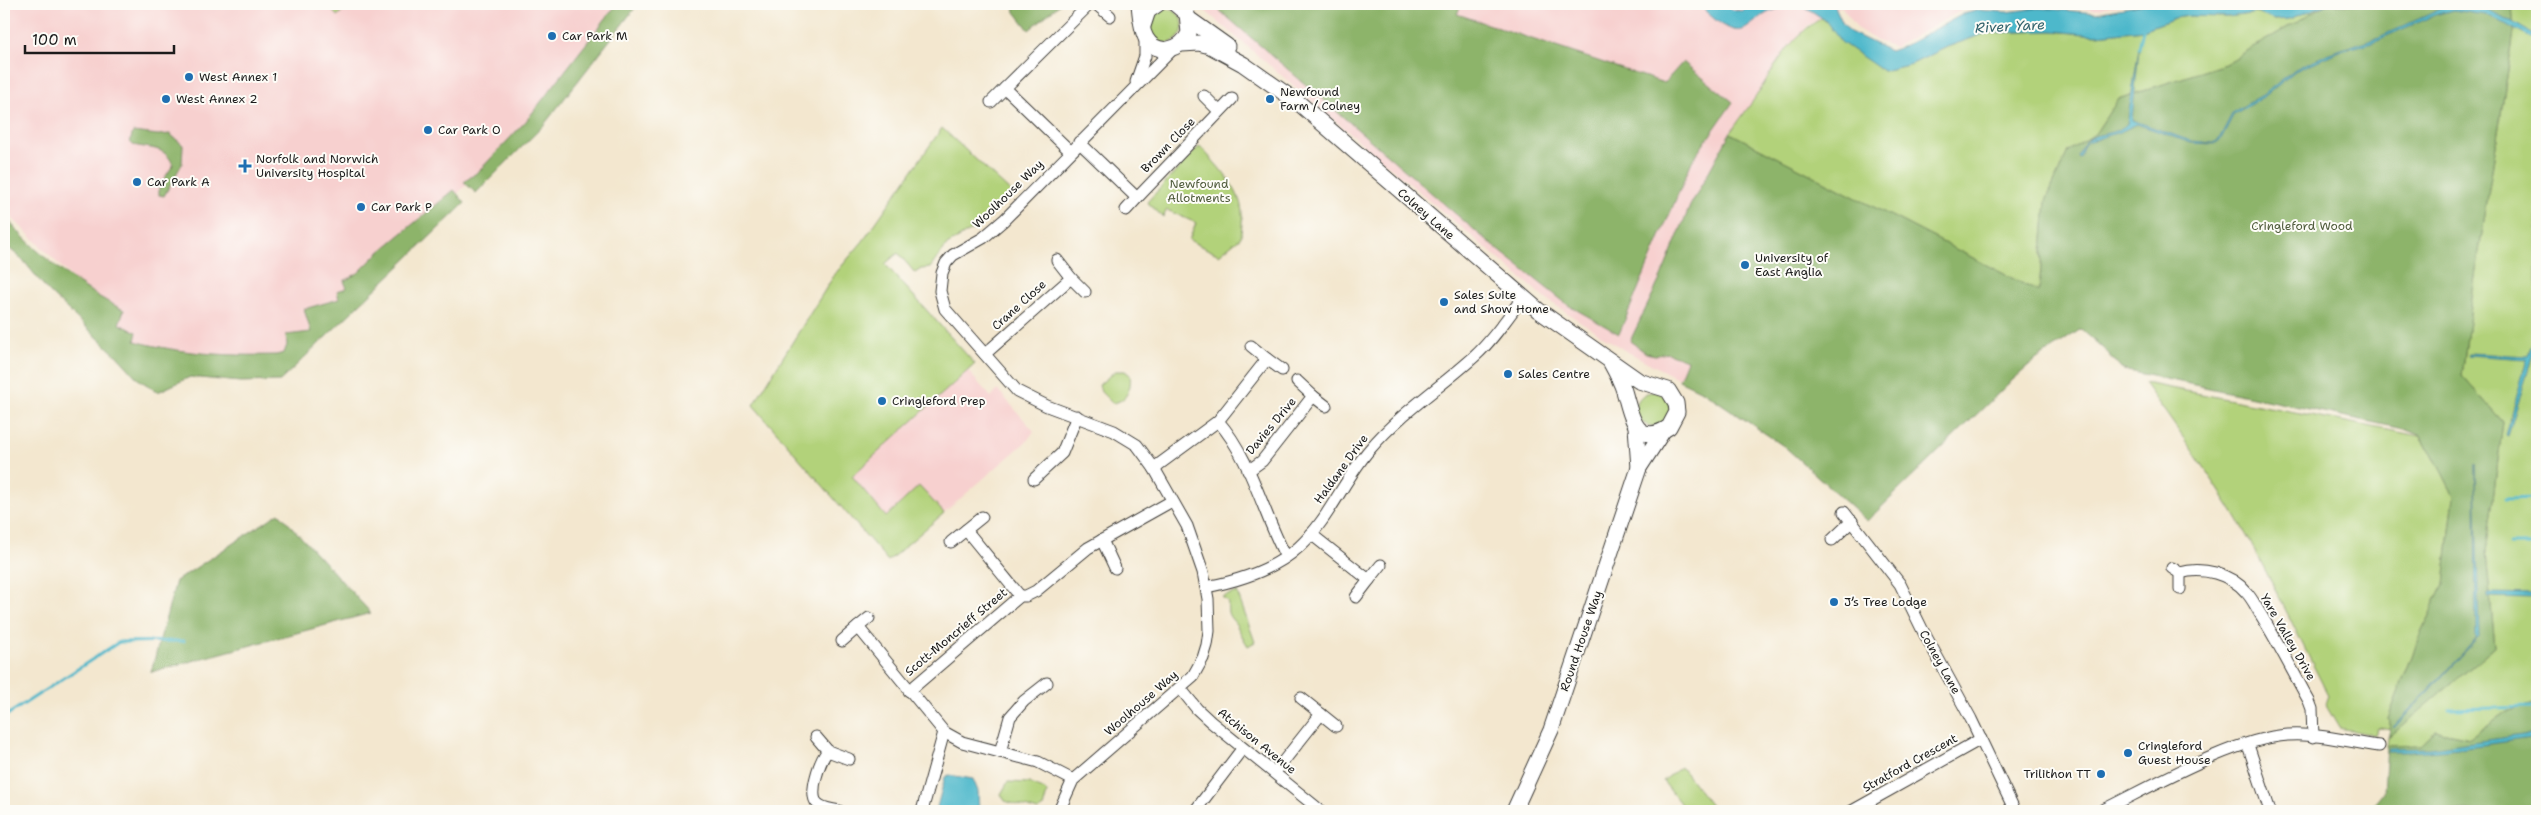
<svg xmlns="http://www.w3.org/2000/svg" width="2541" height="815" font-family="'Shantell Sans',sans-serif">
	<rect width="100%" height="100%" fill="#fdfcf7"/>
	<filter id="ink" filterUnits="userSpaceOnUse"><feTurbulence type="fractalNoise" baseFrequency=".02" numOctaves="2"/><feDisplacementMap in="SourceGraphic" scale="10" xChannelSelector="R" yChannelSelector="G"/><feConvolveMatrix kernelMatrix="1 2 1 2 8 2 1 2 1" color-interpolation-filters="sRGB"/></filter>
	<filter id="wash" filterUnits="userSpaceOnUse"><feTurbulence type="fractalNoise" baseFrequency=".0096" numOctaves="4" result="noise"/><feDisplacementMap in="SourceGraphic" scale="20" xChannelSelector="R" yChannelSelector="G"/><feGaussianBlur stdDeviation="1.12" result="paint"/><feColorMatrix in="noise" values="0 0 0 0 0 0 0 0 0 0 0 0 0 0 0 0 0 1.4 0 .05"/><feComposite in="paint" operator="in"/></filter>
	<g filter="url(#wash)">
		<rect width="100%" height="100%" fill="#f3e7cf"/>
		<g fill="#f7d0cf">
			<path d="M4,4H617L509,147L436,213L371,267L330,307L280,363L144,349L4,210Z"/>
			<path d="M1197,4H2126L2094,10L2045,4L2006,7L1970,6L1895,47L1877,41L1858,29L1841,6L1807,26L1730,133L1744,140L2037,359L2008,384L1867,521L1785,447L1704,392L1624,350L1546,299Z"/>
			<path d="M885,264L975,364L968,371L991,397L998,390L1034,431L1027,441L888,561L753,405L835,274Z"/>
		</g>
		<g fill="#b2d27a" stroke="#67774b">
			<path d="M327,4H352L337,16Z"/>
			<path d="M2327,4L2225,64L2118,99L2095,134L2068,151L2046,201L2039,292L1730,133C1738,121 1747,110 1755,98C1774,68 1790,36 1822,18L1883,71L1912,64L1947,47L1986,33L2052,31L2097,35L2143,30L2175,18L2189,16L2227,17L2257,13L2274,20L2289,19Z"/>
			<path d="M2512,4H2537V703L2504,713L2470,738L2436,731L2421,745L2387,746L2388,738L2495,647L2486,552L2503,422L2462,376L2474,283L2514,33Z"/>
			<circle cx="1166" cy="26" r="17"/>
			<path d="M942,128L1013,194L975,228L947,245L930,268L921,269L915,273L898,253L885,264L975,364L852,476L886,517L919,486L944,513L888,561L753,405L835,274L863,241Z"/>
			<path d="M1200,146C1216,165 1241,188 1242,213C1243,221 1241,230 1241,237L1219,255L1189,240L1196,223L1167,210L1163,217L1147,202Z"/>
			<path d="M1115,371H1125L1130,375C1132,389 1126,402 1112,403L1101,392L1099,385Z"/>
			<path d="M2144,383L2419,436L2432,453L2454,496L2444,584L2422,630L2388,719L2390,729L2380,727L2377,729L2375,735L2339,728L2325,704L2328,695C2297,634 2268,571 2233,512C2205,468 2175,425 2144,383Z"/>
			<circle cx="1653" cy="409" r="17"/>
			<path d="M1237,592L1255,642L1248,646C1244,640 1241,634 1238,628C1232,616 1226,619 1228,602L1222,597Z"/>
			<path d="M1681,767L1712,807L1707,811H1686L1663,781Z"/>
			<path d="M1008,782L1029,783L1045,790L1047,793L1043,808L1038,811L1005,801L1001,794Z"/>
		</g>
		<g fill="#8db46a" stroke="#546843">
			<path d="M617,4H638L543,126L476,193L464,182L479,171L526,121Z"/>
			<path d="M1014,4H1060L1029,30L1015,12Z"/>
			<path d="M1212,4H1462L1457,14L1664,83L1683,62L1733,102L1692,161L1619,334L1568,305L1486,240Z"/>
			<path d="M2327,4H2512L2514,32L2474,283L2462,376L2503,422L2486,552L2495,647L2388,738L2390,729L2388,719L2422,630L2444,584L2454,496L2432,453L2419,435L2404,429L2123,370L2107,352L2081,329L2037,359L2008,384L1867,521L1785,447L1704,392L1679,380L1687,360L1668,353L1655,355L1646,353L1630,341L1661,277L1690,206L1730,133L2039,292L2046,201L2068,151L2095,134L2118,99L2225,64Z"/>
			<path d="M133,132L158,135L170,134L183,145L182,164L164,196L159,195V187L173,165C166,146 150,149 133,145L130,142Z"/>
			<path d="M454,190L465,203L280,381L240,382L190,377L158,392L138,379L118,357L48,291L23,260L4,244V215C32,251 83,291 124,310L119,324L137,332L135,341C182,354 227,356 276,355L284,353L287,345L286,335L311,332L304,309L339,299L337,291L347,288L344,281L358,273L378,253Z"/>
			<path d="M279,513L371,613L151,672L176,581Z"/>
			<path d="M2537,703V811H2368L2384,792L2387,746L2421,745L2436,731L2470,738L2504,713Z"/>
		</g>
		<g fill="#4eb8cb" stroke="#356a74">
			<path d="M1698,4H1724L1731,9L1741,11L1758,4H1794C1785,7 1776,9 1767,13C1760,17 1755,22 1748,27C1732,40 1708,13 1698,4Z"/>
			<path d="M1801,4H1834L1843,24L1850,32L1890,51L1904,46L1963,14L1980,10L2006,12L2039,8L2096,13L2146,4H2328L2289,19L2274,20L2257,13L2227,17L2189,16L2175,18L2143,30L2097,35L2052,31L1986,33L1947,47L1912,64L1883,71L1841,42L1825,20Z"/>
			<path d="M2447,4C2480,0 2510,20 2537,37V42L2491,16L2453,10L2435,15L2373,42L2337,52L2295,71L2265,96L2234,114L2221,139L2215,144L2191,143L2137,124L2120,132L2087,142L2083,147L2080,158L2078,157C2086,126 2108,141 2127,124L2139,48L2132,120L2191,141L2214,143L2219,139L2233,112L2264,94L2295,69L2326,54L2379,37L2445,7Z"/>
			<path d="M2537,332V342L2508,436L2506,435L2527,359L2468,355L2469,353L2529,356Z"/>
			<path d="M2475,465L2479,637L2394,728L2393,727L2476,639Z"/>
			<path d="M2488,593L2537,594V598L2488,597Z"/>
			<path d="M2537,733V737C2488,744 2438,753 2388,752L2389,749L2430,748Z"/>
			<path d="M949,775L973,779L978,791L979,811H936L945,777Z"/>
		</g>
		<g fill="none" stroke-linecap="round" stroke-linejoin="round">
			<g stroke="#4eb8cb" stroke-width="3">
				<path d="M2139,48L2143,30"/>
				<path d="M2505,499L2537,498"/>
				<path d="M2509,545H2537"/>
				<path d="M2449,709L2537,707"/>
				<path d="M4,717L119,642L184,641"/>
			</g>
		</g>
	</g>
	<g filter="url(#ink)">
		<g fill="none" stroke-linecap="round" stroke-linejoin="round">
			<defs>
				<g id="minor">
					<path d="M1096,4L1110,16"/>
					<path d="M1136,82L1145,56V36"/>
					<path d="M1204,96L1219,111"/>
					<path d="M991,102L1005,88"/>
					<path d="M1079,142L1137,198L1126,210"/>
					<path d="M1070,151L1005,88L1090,4"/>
					<path d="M1137,198L1232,99"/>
					<path d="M1071,278L1085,292"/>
					<path d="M1251,346L1267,359"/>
					<path d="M985,354L1071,278L1057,260"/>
					<path d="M1297,381L1313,396"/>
					<path d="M1218,421L1267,359L1282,370"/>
					<path d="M1154,468L1218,421C1251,458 1263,514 1286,557"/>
					<path d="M1248,471L1262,461L1313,396L1326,406"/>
					<path d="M1034,479L1062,453L1077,416"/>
					<path d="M1844,512L1900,584L1923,631L1971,719L2015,811"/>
					<path d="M966,530L1020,596"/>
					<path d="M1311,534L1369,580L1381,565"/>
					<path d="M1102,540L1115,568"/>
					<path d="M1832,540L1852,521"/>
					<path d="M951,542L982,517"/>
					<path d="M2172,568L2180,573C2202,566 2231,574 2246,592C2252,598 2256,607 2261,615C2278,642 2293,672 2309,701L2312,709L2313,737"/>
					<path d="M2180,573V589"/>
					<path d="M1206,587C1238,581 1275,569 1299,547C1329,520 1344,479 1370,449C1400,413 1440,388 1475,356C1493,340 1508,317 1523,297"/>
					<path d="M1356,597L1369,580"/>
					<path d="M858,627L869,618"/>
					<path d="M842,641L858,627L944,732L962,742L1038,762L1073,780"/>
					<path d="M1180,688L1197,709L1211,722L1321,811"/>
					<path d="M909,691L1020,596H1026L1036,591L1088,548L1172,501"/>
					<path d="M1321,714L1336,726"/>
					<path d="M816,737L828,751C820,759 808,794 817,803C822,809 832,809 839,811"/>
					<path d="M2248,745L2270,811"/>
					<path d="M828,751L849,759"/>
					<path d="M1000,752L1010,717L1024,701L1047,683"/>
					<path d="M1275,772L1321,714L1301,698"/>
					<path d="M922,811L944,732"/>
					<path d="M1059,811L1073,780L1193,676L1203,658L1207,645L1209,631L1208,599L1203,572L1187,526L1154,468L1137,445L1114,431L1047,406L1017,391L945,309L940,291L942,273L946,263L953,255L983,238L1004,220L1173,49"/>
					<path d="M1195,811L1242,749"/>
					<path d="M1852,811L1981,739"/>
					<path d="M2101,811C2150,787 2235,738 2288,735C2317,733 2350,742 2379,746"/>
				</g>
				<g id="tertiary">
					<path d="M1139,4C1140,14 1141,29 1146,38C1157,57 1181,50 1189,33L1187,14L1175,4"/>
					<path d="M1189,19L1227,46"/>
					<path d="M1143,26L1148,11L1158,4"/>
					<path d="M1182,44L1199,43L1210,46L1243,64L1300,104L1538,310L1639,381L1668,390L1676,403L1677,412L1669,427C1635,449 1631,414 1624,391C1621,381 1616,372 1611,363"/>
					<path d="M1636,427L1639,468"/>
					<path d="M1514,811L1551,730L1639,468L1663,431"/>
				</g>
			</defs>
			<use href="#minor" stroke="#3c3a37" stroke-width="13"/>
			<use href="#tertiary" stroke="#3c3a37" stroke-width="17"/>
			<use href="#minor" stroke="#fff" stroke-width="11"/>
			<use href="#tertiary" stroke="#fff" stroke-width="15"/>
		</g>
	</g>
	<g fill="#1f6fb2" stroke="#fdfcf7" stroke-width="2">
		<circle cx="552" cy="36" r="5"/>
		<circle cx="189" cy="77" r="5"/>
		<circle cx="166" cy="99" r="5"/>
		<circle cx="1270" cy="99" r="5"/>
		<circle cx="428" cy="130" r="5"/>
		<path d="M242.5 158.5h5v5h5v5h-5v5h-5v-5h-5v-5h5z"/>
		<circle cx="137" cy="182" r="5"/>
		<circle cx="361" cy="207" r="5"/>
		<circle cx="1745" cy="265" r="5"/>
		<circle cx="1444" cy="302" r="5"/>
		<circle cx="1508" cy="374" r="5"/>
		<circle cx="882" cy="401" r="5"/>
		<circle cx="1834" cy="602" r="5"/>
		<circle cx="2128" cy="753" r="5"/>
		<circle cx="2101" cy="774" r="5"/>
	</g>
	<g text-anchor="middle" stroke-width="4" stroke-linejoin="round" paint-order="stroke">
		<g font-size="12" fill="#1c1c1c" stroke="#fdfcf7" text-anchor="start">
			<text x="562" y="40">Car Park M</text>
			<text x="199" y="81">West Annex 1</text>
			<text x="1280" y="96">Newfound<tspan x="1280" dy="14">Farm / Colney</tspan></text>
			<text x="176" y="103">West Annex 2</text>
			<text x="438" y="134">Car Park O</text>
			<text x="256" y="163">Norfolk and Norwich<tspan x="256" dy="14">University Hospital</tspan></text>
			<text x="147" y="186">Car Park A</text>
			<text x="371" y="211">Car Park P</text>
			<text x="1755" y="262">University of<tspan x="1755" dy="14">East Anglia</tspan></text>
			<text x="1454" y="299">Sales Suite<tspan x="1454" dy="14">and Show Home</tspan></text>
			<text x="1518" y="378">Sales Centre</text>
			<text x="892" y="405">Cringleford Prep</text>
			<text x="1844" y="606">J’s Tree Lodge</text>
			<text x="2138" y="750">Cringleford<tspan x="2138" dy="14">Guest House</tspan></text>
			<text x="2091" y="778" text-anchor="end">Trilithon TT</text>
		</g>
		<g font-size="12" fill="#1c1c1c" stroke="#fdfcf7">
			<text transform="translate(1168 145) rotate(-46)" y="4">Brown Close</text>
			<text transform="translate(1008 194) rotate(-44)" y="4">Woolhouse Way</text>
			<text transform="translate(1426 214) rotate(41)" y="4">Colney Lane</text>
			<text transform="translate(1019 305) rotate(-42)" y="4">Crane Close</text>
			<text transform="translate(1271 426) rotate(-50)" y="4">Davies Drive</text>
			<text transform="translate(1341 469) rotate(-54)" y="4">Haldane Drive</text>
			<text transform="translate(956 632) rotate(-40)" y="4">Scott-Moncrieff Street</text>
			<text transform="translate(2288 637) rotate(60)" y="4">Yare Valley Drive</text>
			<text transform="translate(1581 641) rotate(-71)" y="4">Round House Way</text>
			<text transform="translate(1940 662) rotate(61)" y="4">Colney Lane</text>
			<text transform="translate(1141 703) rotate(-41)" y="4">Woolhouse Way</text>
			<text transform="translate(1257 741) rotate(39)" y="4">Atchison Avenue</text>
			<text transform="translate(1910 763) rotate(-29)" y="4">Stratford Crescent</text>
		</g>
		<g font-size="12" fill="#505c3d" stroke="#fdfcf7">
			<text x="1199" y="188">Newfound<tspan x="1199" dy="14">Allotments</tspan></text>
			<text x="2302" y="230">Cringleford Wood</text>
		</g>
		<g font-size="14" font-style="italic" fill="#32626b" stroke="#fdfcf7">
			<text transform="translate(2010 26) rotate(-3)" y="5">River Yare</text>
		</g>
	</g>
	<rect width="2541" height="815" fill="none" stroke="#fdfcf7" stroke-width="20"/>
	<path d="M25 45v8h149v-8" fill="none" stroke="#1c1c1c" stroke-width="2.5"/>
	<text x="32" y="45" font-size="15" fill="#1c1c1c" stroke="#fdfcf7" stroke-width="4" paint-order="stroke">100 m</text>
</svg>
